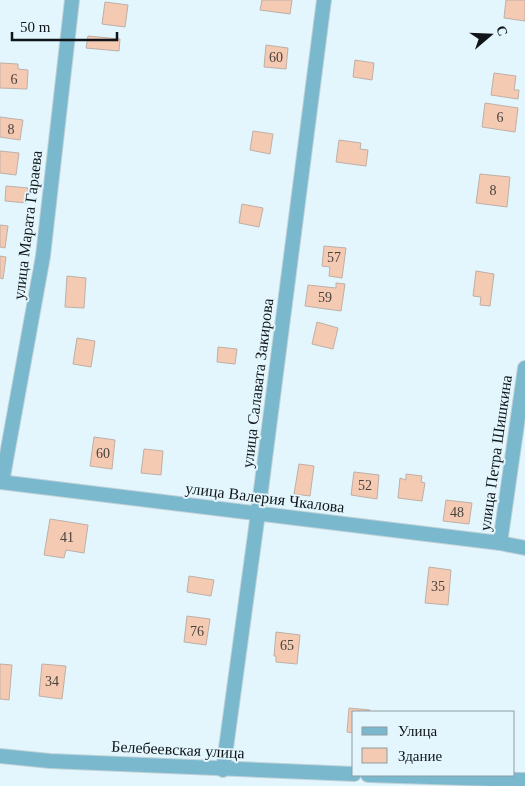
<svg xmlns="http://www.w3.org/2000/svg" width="525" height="786" font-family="'Times New Roman',serif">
	<rect width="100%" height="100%" fill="#e3f6fd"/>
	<g fill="#f5cab3" stroke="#bfafa6">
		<path d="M262,0H292L290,14L260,10Z"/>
		<path d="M506,0H525V21L504,18Z"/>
		<path d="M105,2L128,5L125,27L102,24Z"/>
		<path d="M88,36L120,39L119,51L86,48Z"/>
		<path d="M266,45L288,48L286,69L264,67Z"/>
		<path d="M355,60L374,63L372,80L353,77Z"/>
		<path d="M0,63L18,64V69L28,70L27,89L0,88Z"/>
		<path d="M494,73L516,76L514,90H519L518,99L491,95Z"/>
		<path d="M485,103L518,108L515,132L482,127Z"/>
		<path d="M0,117L23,120L20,140L0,137Z"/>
		<path d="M253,131L273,134L270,154L250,150Z"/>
		<path d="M339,140L361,143L360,149L368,150L366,166L336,162Z"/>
		<path d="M0,151L19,153L16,175L0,173Z"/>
		<path d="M480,174L510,177L507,207L476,203Z"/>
		<path d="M6,186L28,188L27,203L5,201Z"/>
		<path d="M242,204L263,208L259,227L239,223Z"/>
		<path d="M0,225L8,226L5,248L0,247Z"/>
		<path d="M324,246L346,248L342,278L329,276L330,267L322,266Z"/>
		<path d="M0,256L6,257L3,279L0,278Z"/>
		<path d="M476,271L494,274L490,306L480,305L481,297L473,296Z"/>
		<path d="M67,276L86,278L84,308L65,307Z"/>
		<path d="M336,283L345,284L341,311L305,306L308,285L336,288Z"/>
		<path d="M317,322L338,328L333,349L312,344Z"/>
		<path d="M77,338L95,341L91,367L73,364Z"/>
		<path d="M218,347L237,349L235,364L217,362Z"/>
		<path d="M94,437L115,440L112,469L90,466Z"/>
		<path d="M144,449L163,451L161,475L141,473Z"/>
		<path d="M299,464L314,466L310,496L294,494Z"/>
		<path d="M354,472L379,475L377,499L351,495Z"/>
		<path d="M406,474L422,476L421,482L425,483L422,501L398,498L400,478L406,480Z"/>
		<path d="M446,500L472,503L469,524L443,521Z"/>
		<path d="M50,519L88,525L84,553L66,550L64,558L44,555Z"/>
		<path d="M429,567L451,570L448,605L425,603Z"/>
		<path d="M189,576L214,580L211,596L187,592Z"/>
		<path d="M187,616L210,619L206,645L184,642Z"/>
		<path d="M276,632L300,635L297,664L276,662V656H274Z"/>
		<path d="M0,664L12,665L9,700L0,699Z"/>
		<path d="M42,664L66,666L62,699L39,696Z"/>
		<path d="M349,708L370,710V712H354V733L347,732Z"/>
	</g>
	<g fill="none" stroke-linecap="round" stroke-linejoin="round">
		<defs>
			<g id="street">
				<path d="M0,482L500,543L525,548"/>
				<path d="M2,482L43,256L72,0"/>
				<path d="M500,543L525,368"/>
				<path d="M0,756L50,761L354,774"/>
				<path d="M223,770L258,513L324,0"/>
				<path d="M368,775L525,780"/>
			</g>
		</defs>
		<use href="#street" stroke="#c1d2d8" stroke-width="16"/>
		<use href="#street" stroke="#7ab8cd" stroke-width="14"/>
	</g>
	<g text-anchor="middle" stroke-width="4" stroke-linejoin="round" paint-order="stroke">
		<g font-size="14" fill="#48423f">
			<text x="276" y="62">60</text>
			<text x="14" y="84">6</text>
			<text x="500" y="122">6</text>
			<text x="11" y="134">8</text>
			<text x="493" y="195">8</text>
			<text x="334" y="262">57</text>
			<text x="325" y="302">59</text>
			<text x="103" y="458">60</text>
			<text x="365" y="490">52</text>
			<text x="457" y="517">48</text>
			<text x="67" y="542">41</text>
			<text x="438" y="591">35</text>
			<text x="197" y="636">76</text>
			<text x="287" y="650">65</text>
			<text x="52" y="686">34</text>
		</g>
		<g font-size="16" fill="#0f1518" stroke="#e3f6fd">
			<text transform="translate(27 225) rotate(-83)" y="6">улица Марата Гараева</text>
			<text transform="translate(257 383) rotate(-83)" y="6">улица Салавата Закирова</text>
			<text transform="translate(495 453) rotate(-82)" y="6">улица Петра Шишкина</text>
			<text transform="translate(265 497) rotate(7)" y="6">улица Валерия Чкалова</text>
			<text transform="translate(178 749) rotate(3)" y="6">Белебеевская улица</text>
		</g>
	</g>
	<rect x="352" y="711" width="162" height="65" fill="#e3f6fd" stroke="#8e9ca1"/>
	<rect x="362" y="727" width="25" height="8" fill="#7ab8cd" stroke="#8e9ca1"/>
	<text x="398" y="736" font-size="15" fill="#0f1518">Улица</text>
	<rect x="362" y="748" width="25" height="15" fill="#f5cab3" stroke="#8e9ca1"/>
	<text x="398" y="761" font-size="15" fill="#0f1518">Здание</text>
	<g transform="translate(490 35) rotate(71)" stroke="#e3f6fd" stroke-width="4" paint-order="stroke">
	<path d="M0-4L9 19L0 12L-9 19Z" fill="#0f1518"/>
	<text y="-8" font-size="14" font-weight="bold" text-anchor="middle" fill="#0f1518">С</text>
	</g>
	<path d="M12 32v8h105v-8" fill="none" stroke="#0f1518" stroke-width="2.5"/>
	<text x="20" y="32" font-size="15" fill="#0f1518" stroke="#e3f6fd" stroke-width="4" paint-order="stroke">50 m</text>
</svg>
